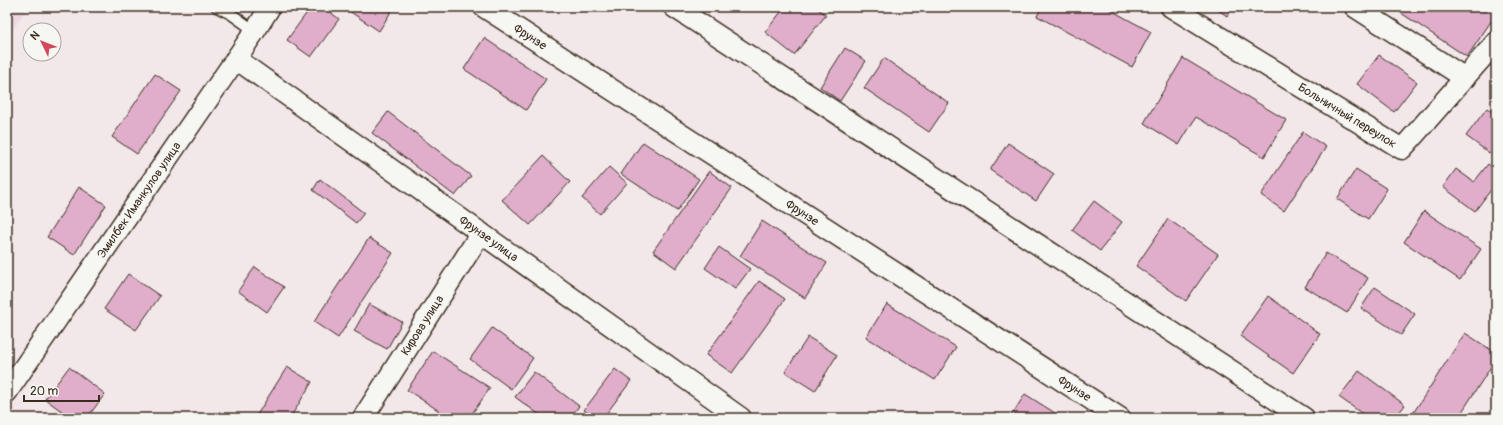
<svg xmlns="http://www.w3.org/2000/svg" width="1503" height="425" font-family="Pangolin,sans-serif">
	<rect width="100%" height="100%" fill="#f2e8ea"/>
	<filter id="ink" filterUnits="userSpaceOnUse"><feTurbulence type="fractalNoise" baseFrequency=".025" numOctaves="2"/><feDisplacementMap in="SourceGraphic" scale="8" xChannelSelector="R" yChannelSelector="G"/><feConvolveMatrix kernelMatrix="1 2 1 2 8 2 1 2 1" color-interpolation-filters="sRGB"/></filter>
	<g filter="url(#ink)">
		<path fill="#edd7e1" d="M7,7H28L7,38Z"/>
		<g fill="#e0aecb" stroke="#3b2a1e">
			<path d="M311,7H324L339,19L311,57L287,40Z"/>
			<path d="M343,7H394L379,31Z"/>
			<path d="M785,7H816L826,15L794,55L765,32Z"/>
			<path d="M1042,7H1105L1151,32L1132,67L1037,16Z"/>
			<path d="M1214,7H1233L1227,16Z"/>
			<path d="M1392,7H1489L1496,12V14L1467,57Z"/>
			<path d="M484,38L546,79L526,110L464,69Z"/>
			<path d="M845,48L866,61L840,101L820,87Z"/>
			<path d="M1379,55L1417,82L1394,112L1357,84Z"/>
			<path d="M884,58L949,103L929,132L864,88Z"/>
			<path d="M1183,58L1286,120L1264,157L1196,117L1179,145L1144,123Z"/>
			<path d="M155,74L181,91L137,154L112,137Z"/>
			<path d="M1487,108L1496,115V158L1466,136Z"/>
			<path d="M388,112L471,176L455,196L372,133Z"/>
			<path d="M1303,132L1326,147L1284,211L1261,195Z"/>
			<path d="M643,142L699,179L677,211L621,174Z"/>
			<path d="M1008,143L1054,174L1036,201L990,170Z"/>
			<path d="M543,156L570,182L530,225L502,200Z"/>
			<path d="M1488,164L1496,171V183L1475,211L1443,187L1456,169L1474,182Z"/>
			<path d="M609,167L627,183L600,214L582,198Z"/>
			<path d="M1356,169L1387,189L1368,219L1337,199Z"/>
			<path d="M709,171L732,188L676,268L653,251Z"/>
			<path d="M320,179L364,213L356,223L313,190Z"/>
			<path d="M79,187L106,205L74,255L47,237Z"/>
			<path d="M1094,201L1122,222L1100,251L1072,230Z"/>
			<path d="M1424,211L1481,249L1460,280L1404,242Z"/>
			<path d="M1168,219L1218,254L1186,301L1136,266Z"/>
			<path d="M762,221L827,263L805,298L740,256Z"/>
			<path d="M369,238L393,253L338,338L314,322Z"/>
			<path d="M719,247L750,269L735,289L705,268Z"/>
			<path d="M1326,253L1368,278L1347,313L1305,287Z"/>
			<path d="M255,267L284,287L267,312L238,291Z"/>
			<path d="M128,274L160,296L136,330L104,309Z"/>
			<path d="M759,281L785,299L732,373L706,355Z"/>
			<path d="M1375,287L1415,314L1401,335L1361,308Z"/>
			<path d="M1268,296L1320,334L1293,373L1240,336Z"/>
			<path d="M369,304L402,322L387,349L354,331Z"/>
			<path d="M887,304L956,347L935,380L866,337Z"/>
			<path d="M492,328L533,358L511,389L470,359Z"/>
			<path d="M1465,333L1496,353V359L1458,418H1410Z"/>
			<path d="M808,337L837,355L815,391L785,372Z"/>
			<path d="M433,351L490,388L469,418H450L407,390Z"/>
			<path d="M69,367L105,394L87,418H71L45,399Z"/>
			<path d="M287,367L312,382L290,418H255Z"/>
			<path d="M615,369L631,381L603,418H594L584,410Z"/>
			<path d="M1359,371L1405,405L1395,418H1368L1339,397Z"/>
			<path d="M534,372L579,406L570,418H544L515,397Z"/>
			<path d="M1025,394L1063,418H1010Z"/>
		</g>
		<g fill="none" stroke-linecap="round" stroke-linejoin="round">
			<defs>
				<path id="service" d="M217,7L231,14L255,31"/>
				<g id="minor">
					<path id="s1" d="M484,7L1120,418"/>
					<path d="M674,7L1304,418"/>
					<path id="s2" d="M1171,7L1402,149L1496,42"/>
					<path d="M1355,7L1465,78"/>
					<path id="s3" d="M236,59L741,418"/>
					<path id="s4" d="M7,392L255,31L270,7"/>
					<path id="s5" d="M363,418L481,233"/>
				</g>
			</defs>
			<use href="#service" stroke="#3b2a1e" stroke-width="13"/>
			<use href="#minor" stroke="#3b2a1e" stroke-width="23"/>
			<use href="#service" stroke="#f6f6f2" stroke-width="10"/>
			<use href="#minor" stroke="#f6f6f2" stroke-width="20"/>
		</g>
	</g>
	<g text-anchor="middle" stroke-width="3" stroke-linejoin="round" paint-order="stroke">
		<g font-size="12" fill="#3b2a1e" stroke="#f6f6f2">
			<text dy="4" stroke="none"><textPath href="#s1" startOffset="55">Фрунзе</textPath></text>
			<text dy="4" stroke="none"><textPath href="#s2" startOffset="207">Больничный переулок</textPath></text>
			<text dy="4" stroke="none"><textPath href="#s4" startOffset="233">Эмилбек Иманкулов улица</textPath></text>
			<text dy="4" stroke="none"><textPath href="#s1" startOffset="379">Фрунзе</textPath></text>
			<text dy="4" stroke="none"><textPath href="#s3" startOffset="310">Фрунзе улица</textPath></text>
			<text dy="4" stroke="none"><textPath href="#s5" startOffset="110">Кирова улица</textPath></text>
			<text dy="4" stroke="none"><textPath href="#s1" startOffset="703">Фрунзе</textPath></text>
		</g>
	</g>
	<rect width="1503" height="425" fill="none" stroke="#f6f6f2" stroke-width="24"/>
	<rect x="12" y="12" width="1479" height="401" fill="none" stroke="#3b2a1e" stroke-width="1.5" filter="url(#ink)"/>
	<g transform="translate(42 42) rotate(313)"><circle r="19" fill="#f6f6f2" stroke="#aba49d"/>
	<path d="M0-3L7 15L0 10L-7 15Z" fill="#d1495b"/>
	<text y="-6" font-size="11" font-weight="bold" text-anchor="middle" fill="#3b2a1e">N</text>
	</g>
	<path d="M24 395v6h75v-6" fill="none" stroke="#3b2a1e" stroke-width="2"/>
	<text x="30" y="395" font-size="12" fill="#3b2a1e" stroke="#f6f6f2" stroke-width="3" paint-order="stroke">20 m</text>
</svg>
